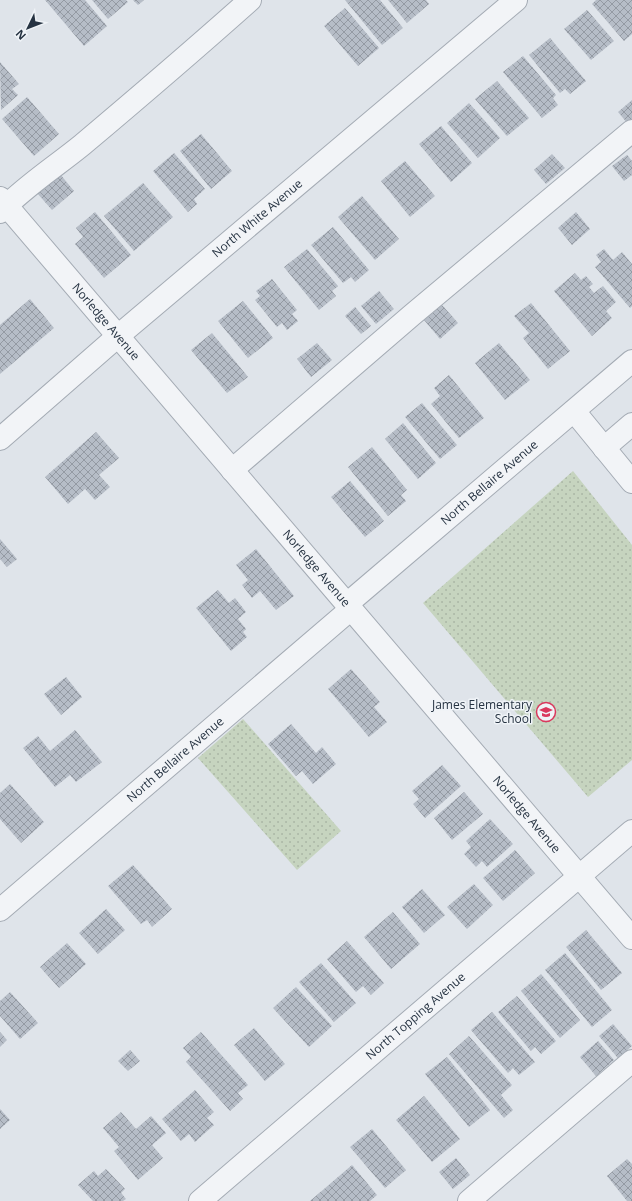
<svg xmlns="http://www.w3.org/2000/svg" width="632" height="1201" font-family="'Open Sans',sans-serif">
	<defs>
		<pattern id="green-dots" width="8" height="8" patternUnits="userSpaceOnUse"><rect width="8" height="8" fill="#c6d4bf"/><path d="M2 2h.1M6 6h.1" fill="none" stroke="#aab6a5" stroke-width="1.8" stroke-linecap="round"/></pattern>
		<pattern id="building-cross-hatch" width="8" height="8" patternUnits="userSpaceOnUse"><rect width="8" height="8" fill="#b6bdc7"/><path d="M0 0l8 8M0 8l8-8" fill="none" stroke="#949aa3"/></pattern>
	</defs>
	<rect width="100%" height="100%" fill="#dfe4ea"/>
	<g fill="url(#green-dots)">
		<path d="M573,471L632,545V760L588,797L423,603Z"/>
		<path d="M243,719L341,831L297,870L198,758Z"/>
	</g>
	<g fill="url(#building-cross-hatch)">
		<path d="M45,0H85L107,26L84,46Z"/>
		<path d="M92,0H126L128,2L108,19Z"/>
		<path d="M133,0H144L138,5Z"/>
		<path d="M345,0H380L403,28L382,45Z"/>
		<path d="M388,0H426L429,4L407,23Z"/>
		<path d="M596,0H632V34L624,41L592,4Z"/>
		<path d="M345,8L379,48L358,66L324,26Z"/>
		<path d="M587,10L614,41L591,60L564,29Z"/>
		<path d="M550,38L586,81L570,94L565,89L560,93L529,55Z"/>
		<path d="M523,56L556,95L553,98L558,105L542,118L503,72Z"/>
		<path d="M0,62L19,84L12,89L18,95L1,110Z"/>
		<path d="M497,81L529,118L507,136L475,99Z"/>
		<path d="M27,97L59,134L34,156L2,119Z"/>
		<path d="M632,100V120L628,124L618,112Z"/>
		<path d="M469,103L500,138L478,158L447,123Z"/>
		<path d="M441,126L472,163L451,182L419,144Z"/>
		<path d="M201,134L232,171L211,189L180,151Z"/>
		<path d="M174,153L205,189L194,199L197,204L188,212L153,171Z"/>
		<path d="M552,154L565,168L546,184L534,170Z"/>
		<path d="M627,155L632,161V175L624,181L612,166Z"/>
		<path d="M405,161L435,196L410,217L381,181Z"/>
		<path d="M60,174L74,191L52,210L37,193Z"/>
		<path d="M143,183L173,217L134,251L104,216Z"/>
		<path d="M362,196L399,239L375,260L338,217Z"/>
		<path d="M95,212L131,255L104,278L75,244L83,237L76,228Z"/>
		<path d="M576,212L590,229L572,245L558,228Z"/>
		<path d="M333,227L369,270L355,282L351,277L343,283L311,245Z"/>
		<path d="M307,249L338,286L332,291L336,296L319,310L284,267Z"/>
		<path d="M604,249L613,260L622,252L632,264V306L630,308L595,267L601,262L596,255Z"/>
		<path d="M575,273L581,280L586,276L593,284L589,287L594,293L603,286L616,302L606,311L612,318L592,336L554,291Z"/>
		<path d="M272,279L297,310L292,314L298,321L287,330L282,323L277,327L255,300L260,296L256,291Z"/>
		<path d="M379,291L394,309L376,324L361,306Z"/>
		<path d="M30,299L54,328L0,374V325Z"/>
		<path d="M243,301L273,338L248,358L218,321Z"/>
		<path d="M531,303L570,351L548,369L523,338L529,333L514,316Z"/>
		<path d="M442,305L458,323L440,339L424,320Z"/>
		<path d="M355,307L371,326L361,334L345,316Z"/>
		<path d="M212,333L248,377L227,393L191,350Z"/>
		<path d="M317,343L332,360L311,377L297,359Z"/>
		<path d="M499,343L530,380L505,400L475,363Z"/>
		<path d="M449,375L484,418L459,438L431,404L440,396L434,388Z"/>
		<path d="M422,403L457,445L440,459L405,417Z"/>
		<path d="M403,423L436,463L418,479L385,439Z"/>
		<path d="M96,432L119,458L99,475L110,487L95,500L85,489L68,504L45,477Z"/>
		<path d="M372,447L407,490L401,495L406,501L388,516L348,467Z"/>
		<path d="M350,481L384,521L365,537L331,497Z"/>
		<path d="M0,539L17,559L7,567L0,559Z"/>
		<path d="M256,549L294,596L276,610L260,591L252,598L242,585L248,580L236,565Z"/>
		<path d="M218,590L229,603L235,598L246,612L238,619L246,629L243,632L247,637L231,651L196,608Z"/>
		<path d="M351,669L380,702L374,707L387,722L369,737L328,689Z"/>
		<path d="M66,677L82,697L61,715L44,694Z"/>
		<path d="M291,724L316,753L322,747L336,764L313,784L302,771L296,776L268,744Z"/>
		<path d="M75,730L102,762L76,782L70,775L55,787L23,748L38,736L50,751Z"/>
		<path d="M442,765L461,786L425,818L413,804L419,799L412,791Z"/>
		<path d="M10,784L44,822L21,843L0,819V793Z"/>
		<path d="M464,792L483,814L452,840L434,818Z"/>
		<path d="M490,819L513,844L487,867L482,861L476,867L464,854L471,847L466,841Z"/>
		<path d="M515,850L535,873L503,901L483,878Z"/>
		<path d="M133,865L172,909L152,927L147,920L141,924L108,886Z"/>
		<path d="M474,884L493,905L467,929L447,907Z"/>
		<path d="M422,889L445,915L424,933L402,907Z"/>
		<path d="M106,909L125,930L98,954L79,933Z"/>
		<path d="M393,912L420,944L391,969L364,937Z"/>
		<path d="M586,930L622,973L601,990L566,947Z"/>
		<path d="M347,941L384,983L371,995L363,986L356,992L327,959Z"/>
		<path d="M67,943L86,964L59,988L40,967Z"/>
		<path d="M565,953L612,1010L592,1027L545,970Z"/>
		<path d="M321,963L356,1003L334,1022L299,982Z"/>
		<path d="M541,974L580,1020L560,1038L521,991Z"/>
		<path d="M296,987L332,1026L309,1047L273,1008Z"/>
		<path d="M10,992L38,1023L20,1039L0,1016V1001Z"/>
		<path d="M517,996L556,1041L541,1054L535,1047L531,1051L498,1012Z"/>
		<path d="M492,1012L535,1062L519,1075L513,1068L508,1073L471,1030Z"/>
		<path d="M613,1024L632,1046L618,1058L599,1036Z"/>
		<path d="M254,1028L285,1064L265,1081L234,1045Z"/>
		<path d="M0,1032L7,1040L0,1047Z"/>
		<path d="M201,1032L248,1085L238,1093L243,1099L230,1111L186,1062L191,1057L183,1048Z"/>
		<path d="M469,1036L512,1085L501,1095L513,1110L504,1118L449,1054Z"/>
		<path d="M598,1041L614,1060L596,1076L580,1057Z"/>
		<path d="M130,1050L140,1061L128,1071L118,1061Z"/>
		<path d="M447,1057L490,1110L469,1127L425,1074Z"/>
		<path d="M195,1090L214,1112L207,1118L214,1125L195,1142L189,1134L181,1141L162,1119Z"/>
		<path d="M424,1096L460,1139L432,1162L396,1120Z"/>
		<path d="M0,1109L10,1120L0,1129Z"/>
		<path d="M121,1112L136,1129L151,1116L166,1133L152,1145L163,1158L138,1180L114,1151L119,1147L103,1128Z"/>
		<path d="M372,1129L406,1170L385,1188L350,1147Z"/>
		<path d="M456,1158L470,1175L453,1189L439,1172Z"/>
		<path d="M627,1159L632,1164V1201H627L607,1176Z"/>
		<path d="M352,1165L377,1195L370,1201H310Z"/>
		<path d="M106,1169L125,1189L121,1193L126,1199L123,1201H93L78,1185L94,1171L98,1176Z"/>
	</g>
	<g fill="none" stroke-linecap="round" stroke-linejoin="round">
		<defs>
			<g id="minor">
				<path id="s1" d="M0,198L632,938"/>
				<path d="M0,212C25,186 55,167 82,145C139,97 195,49 250,0"/>
				<path d="M574,411L632,482"/>
				<path id="s2" d="M0,439L118,336L516,0"/>
				<path d="M604,448L632,424"/>
				<path d="M232,470L412,315L632,131"/>
				<path id="s3" d="M347,604L632,361"/>
				<path id="s4" d="M0,910L351,609"/>
				<path id="s5" d="M200,1201L632,831"/>
				<path d="M469,1201L632,1061"/>
			</g>
		</defs>
		<use href="#minor" stroke="#a4abb4" stroke-width="24"/>
		<use href="#minor" stroke="#f2f4f7" stroke-width="22"/>
	</g>
	<defs>
		<symbol id="school-ring" viewBox="-11 -11 22 22"><circle r="9.5" fill="#eff3f7" stroke="#da385d" stroke-width="1.5"/><path d="M0-5L7-2L0 1L-7-2ZM-4 1L0 2.5L4 1V4Q0 6-4 4Z" fill="#da385d"/></symbol>
	</defs>
	<g fill-rule="evenodd">
		<use href="#school-ring" x="535" y="701" width="22" height="22"/>
	</g>
	<g text-anchor="middle" stroke-width="3" stroke-linejoin="round" paint-order="stroke">
		<g font-size="12" fill="#263342" stroke="#eff3f7">
			<text dy="4" stroke="none"><textPath href="#s2" startOffset="339">North White Avenue</textPath></text>
			<text dy="4" stroke="none"><textPath href="#s1" startOffset="163">Norledge Avenue</textPath></text>
			<text dy="4" stroke="none"><textPath href="#s3" startOffset="187">North Bellaire Avenue</textPath></text>
			<text dy="4" stroke="none"><textPath href="#s1" startOffset="487">Norledge Avenue</textPath></text>
			<text dy="4" stroke="none"><textPath href="#s4" startOffset="231">North Bellaire Avenue</textPath></text>
			<text dy="4" stroke="none"><textPath href="#s1" startOffset="811">Norledge Avenue</textPath></text>
			<text dy="4" stroke="none"><textPath href="#s5" startOffset="284">North Topping Avenue</textPath></text>
		</g>
		<g font-size="12" fill="#263342" stroke="#eff3f7" text-anchor="end">
			<text x="532" y="709">James Elementary<tspan x="532" dy="14">School</tspan></text>
		</g>
	</g>
	<g transform="translate(28 28) rotate(227)" stroke="#eff3f7" stroke-width="3" paint-order="stroke">
	<path d="M0-3L7 15L0 10L-7 15Z" fill="#263342"/>
	<text y="-6" font-size="11" font-weight="bold" text-anchor="middle" fill="#263342">N</text>
	</g>
</svg>
